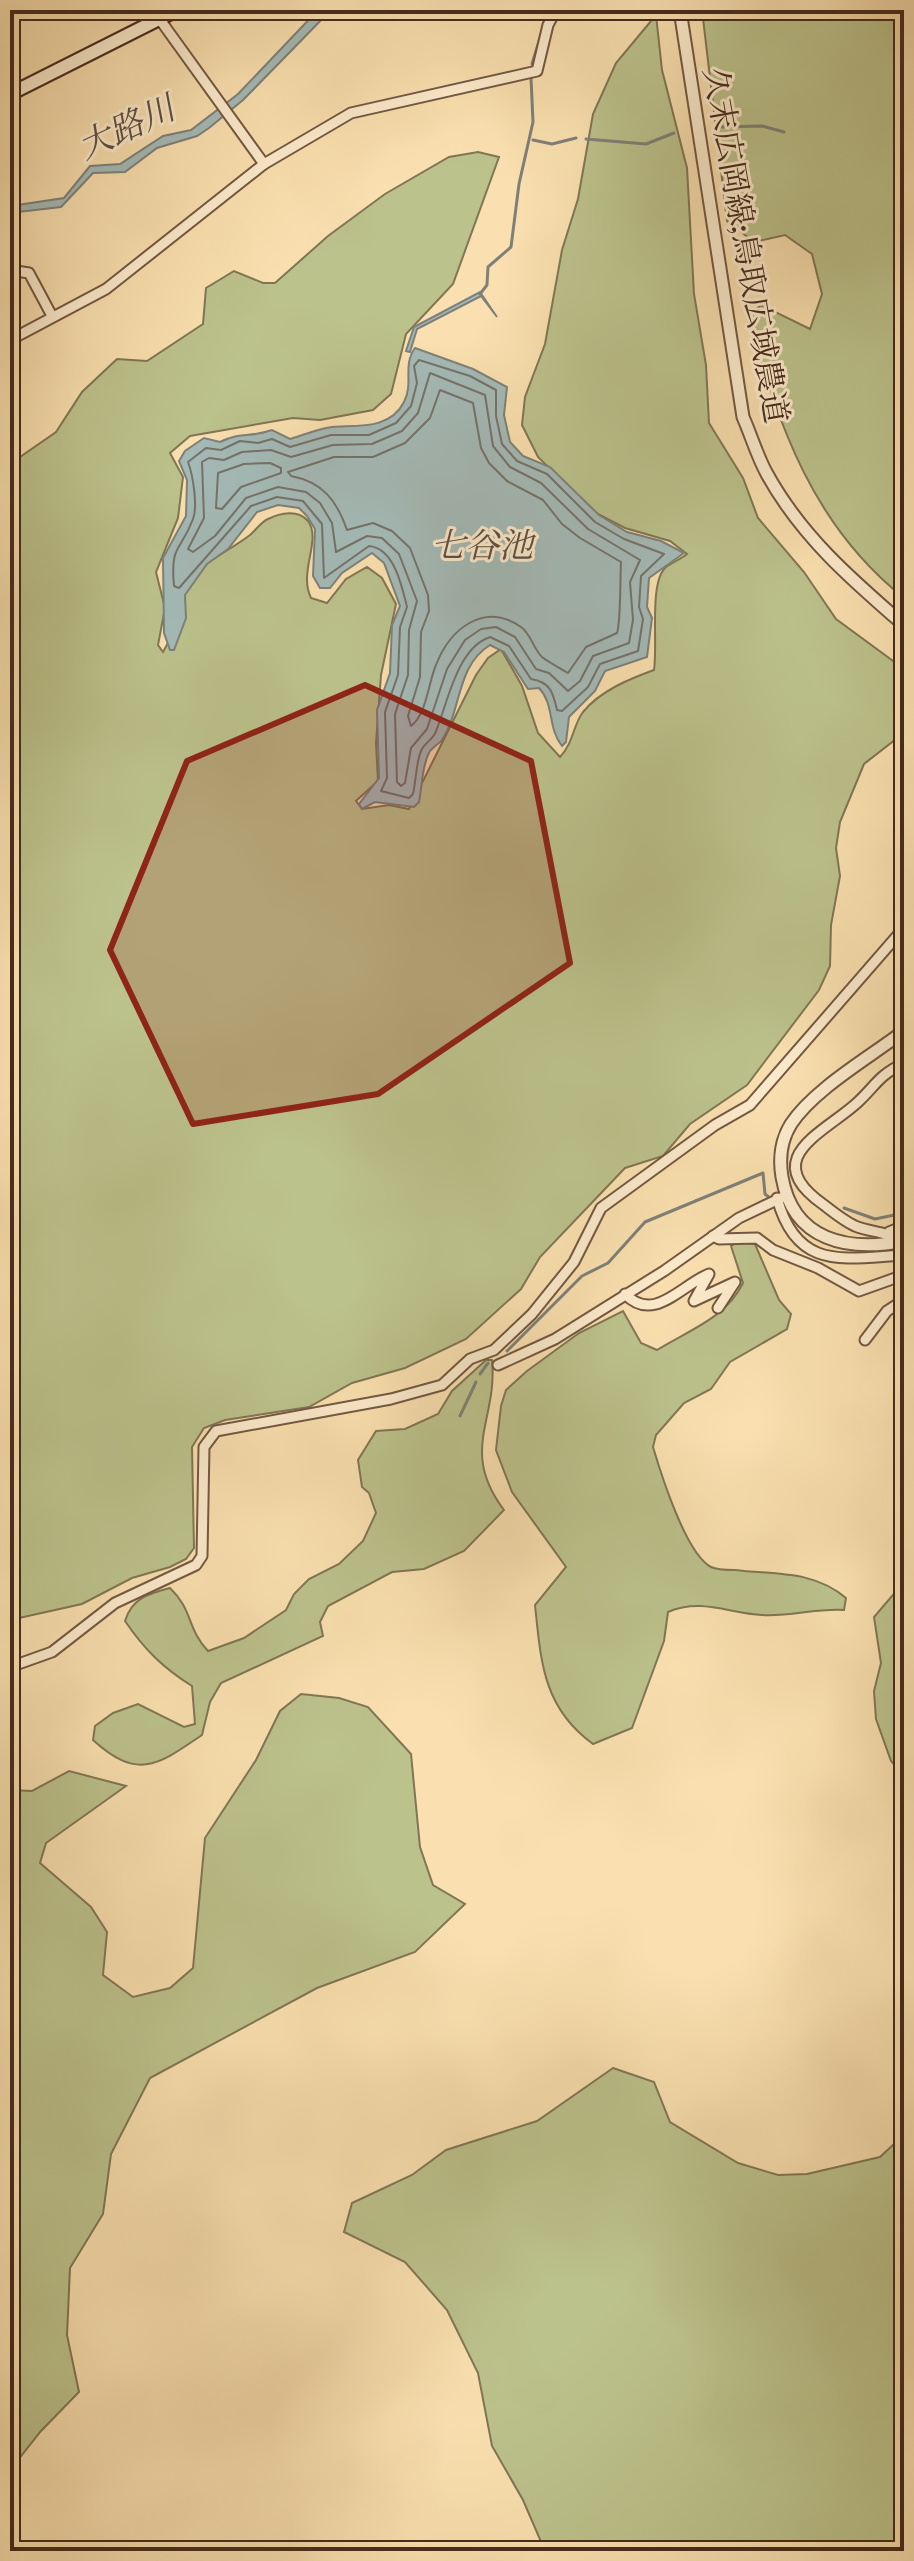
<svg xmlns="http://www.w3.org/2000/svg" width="914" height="2561" font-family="'Libre Bodoni','Noto Serif JP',serif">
	<rect width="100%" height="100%" fill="#fae0b0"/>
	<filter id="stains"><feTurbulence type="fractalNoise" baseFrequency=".0025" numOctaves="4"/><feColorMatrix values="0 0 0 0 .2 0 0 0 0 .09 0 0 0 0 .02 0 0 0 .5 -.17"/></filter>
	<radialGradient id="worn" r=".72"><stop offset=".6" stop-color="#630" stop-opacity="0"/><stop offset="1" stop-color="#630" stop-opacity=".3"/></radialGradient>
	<g fill="#bcc28c" stroke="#817654" stroke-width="2">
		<path d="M702,10H904V598C811,524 780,426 747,317L761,305L810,329L822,294L812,254L785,235L754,242L727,221Z"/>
		<path d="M656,15L662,70L687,168L694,294L706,365L709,423L743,478L758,518L804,572L836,619L904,669V738L900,736L864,764L840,822L836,848L840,876L831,925L830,966L819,990L747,1085L690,1124L663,1156L625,1168L540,1257L521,1289L466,1339L405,1368L352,1383L309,1407L225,1420L204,1428L192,1447L194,1548L186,1559L170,1567L132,1578L82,1604L10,1620V543C22,514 10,496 10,464L56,432L82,392L117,359L147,361L203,324L206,288L234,271L263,283H275L328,236L385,194L449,157L478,152L499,157L453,284L406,334L391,394L373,410L320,420L293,418L190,436L170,453L183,477L178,518L156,572L165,608L158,645L163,652C178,629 172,602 190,579C205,560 231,550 250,535C256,530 261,522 268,519C280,513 298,509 308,521C322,540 298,572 311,598L327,603L346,579L367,567L382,578L396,604L381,675L376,743L378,781L356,801L362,809L389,805L409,809L476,675L488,658L501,649L522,686L538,733L560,757C574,742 573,725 583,712C600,691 629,679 654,670C658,645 649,584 665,568C671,563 681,559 687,554L670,541L625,528L594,512L538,457L522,425L525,397L545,344L562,250L578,199L593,114L616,63Z"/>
		<path d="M738,1242L755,1244L779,1300L791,1314L787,1329L730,1362L711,1389L684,1403L656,1435L653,1447C661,1474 686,1554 711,1567C717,1570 728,1570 735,1570C775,1575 813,1570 846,1598L844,1610C816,1608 789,1617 762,1615C728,1613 701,1598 668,1612L664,1641L632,1728L593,1744C543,1708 541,1662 535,1605L566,1567L512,1492L496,1450L501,1406L506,1390L527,1371L579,1333L623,1311L641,1343L657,1350C689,1330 726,1318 743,1283L731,1246Z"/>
		<path d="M486,1360H492C498,1420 459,1450 504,1510L464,1551L424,1569L392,1572L328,1606L320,1622L323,1636L221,1683L210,1702L202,1735C158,1765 138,1781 93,1740L95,1726L113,1713L138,1704L184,1727L195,1724L192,1686C163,1668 144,1649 125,1621C132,1598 148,1594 170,1588C193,1610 187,1629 208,1651L244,1638L286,1610L294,1594L309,1579L339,1564L363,1541L376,1513L369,1493L362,1487L358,1460L376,1431L405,1429L438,1414L452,1391Z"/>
		<path d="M904,1582V1776L891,1761L876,1719L874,1691L881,1663L874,1617Z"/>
		<path d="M301,1694L339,1698L368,1707L411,1754L420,1847L433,1885L465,1904L415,1952L317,1988L150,2078L111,2154L103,2214L70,2268L67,2335L79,2392L41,2431L10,2470V1790L32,1791L69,1771L126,1786L46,1843L40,1863L91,1907L107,1932L103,1975L133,1997L170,1988L193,1968L205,1838L256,1760L280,1711Z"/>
		<path d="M613,2068L654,2082L670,2122L738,2163L778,2175L807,2174L880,2157L894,2144L904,2115V2551H545L523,2500L492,2446L478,2373L447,2310L405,2262L344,2232L352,2203L412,2175L446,2150L537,2121Z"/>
	</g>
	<g fill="#a4bab7" stroke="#7e8179" stroke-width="2">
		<path d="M318,10H331L243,100L209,128L197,136L157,148L125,172L93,173L61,207L10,213V206L64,198L90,166L120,164L163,136L191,130L238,94Z"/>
		<path d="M480,292L497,317L481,296L417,329L410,352L406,351L414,327Z"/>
		<path d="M415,348L473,369L507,387L504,415L510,442L523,456L550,467L599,515L627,532L661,541L684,553L649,578L647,607L652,618L647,657L605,671L595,691L569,717L566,742L562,746C547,727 555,705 539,688L528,689L504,652L490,645C456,666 462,709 442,740C438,745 431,748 429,753C422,765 422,788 419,802L414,807L375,802L362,809L359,804L379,778L377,710L390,673L392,625L400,606L384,563L372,553L342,573L330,588H320L313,576L315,529L307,516L299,508L278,505L257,512L228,549L207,564L185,595L186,618L174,650H170L164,633L163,558L186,516L187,480L179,461L185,451L204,438L220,442C243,431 250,438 272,430L290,439C303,435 318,429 332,427C357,425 390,430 404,402C414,383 402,366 415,348Z"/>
	</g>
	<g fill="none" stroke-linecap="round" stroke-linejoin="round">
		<g stroke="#75726a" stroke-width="2">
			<path d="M419,360L470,376L496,390V416L502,444L517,461L547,474L595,522L624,539L664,554L641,576L639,607L643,619L638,651L600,664L588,687L562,711L557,710C553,692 550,682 531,679L509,646L490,637C457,648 448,702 436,731C434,739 424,743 421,751C416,763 416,781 413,794L409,798L381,791L387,778L385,712L398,675L400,627L407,607C402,586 394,548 369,546L324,578L322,524L303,501L277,497L251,506L179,588L174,586C170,543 181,552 193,519C198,507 193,475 188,462L206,448L221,450L240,441L258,443L272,439L290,447L331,435H369L396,423L411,406L417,383L414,366Z"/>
			<path d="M430,373L485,395L493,446L510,467L541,483L588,529L640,560L630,582L633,620L629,643L593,656L580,681L568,691L549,673L536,669L515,637L496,627L481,629L465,640L447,669L427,729L411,748L405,783L401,786L397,782L395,714L408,675L409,630L417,601L399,554L382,538L367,536L336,552L332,523L320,503L306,492L278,487L246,498L215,536L193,552L188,549L204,518L202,462L209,458L224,460L242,452L271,450L291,457L333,445L372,444L402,431L418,413Z"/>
			<path d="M440,390L473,403L481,448L489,463L507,481L543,500L562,524L580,538L621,562C620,577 621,621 617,633L586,647L568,673C560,668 548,662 542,657C533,648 531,634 521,627C484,601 450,629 436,665C428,683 427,714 411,726L408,716L420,677L421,632L429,611L428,595L410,548L392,531L373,523L347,530C337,501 323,482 291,476L288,472L334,457H373L405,443L430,418Z"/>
			<path d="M270,463L281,468V473L241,487L222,509L216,508L218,473L244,464Z"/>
		</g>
		<g stroke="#7e8179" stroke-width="3">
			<path d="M532,64L544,25"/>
			<path d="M717,127L762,126L784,132"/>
			<path d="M586,139L646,144L674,133"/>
			<path d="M533,140L552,144L576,138"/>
			<path d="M480,294L487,285L488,267L511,247L519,184L533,122L531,78"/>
			<path d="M844,1208L875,1219L904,1213"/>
			<path d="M507,1351L582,1276L608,1263L645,1222L763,1173L765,1194L770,1198"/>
			<path d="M480,1374L488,1363"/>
			<path d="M460,1416L476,1382"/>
		</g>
		<defs>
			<g id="minor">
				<path d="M153,10L264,164"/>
				<path d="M10,270L29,273L52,316"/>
				<path d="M10,340L106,289L264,164L351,113L537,71L548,25L556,10"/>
				<path d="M777,1198C797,1272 845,1258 904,1255"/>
				<path d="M889,1232L904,1226"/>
				<path d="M713,1236L719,1239L757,1238L773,1250L818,1268L859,1291L901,1276"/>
				<path d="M900,1242C885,1230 872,1233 855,1226C844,1221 833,1212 824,1205C756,1158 826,1132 858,1102C877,1084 878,1076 904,1063"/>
				<path d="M625,1294C654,1324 681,1285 709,1274L694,1301L735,1282L718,1308"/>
				<path d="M865,1340L887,1311L904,1300"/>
				<path d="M498,1365L555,1339L664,1271L739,1218L785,1196"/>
				<path d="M10,1667L52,1652L115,1603L196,1565L202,1556L204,1447L216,1431L391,1399L442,1385L470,1359L494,1350L532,1314L574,1262L601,1208L715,1125L750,1105L904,928"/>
			</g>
			<g id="tertiary">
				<path d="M680,10L743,417C751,435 757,456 767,474C801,536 852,580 904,625"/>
				<path d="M904,1031C870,1057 814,1089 791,1124C781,1140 779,1159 782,1177C793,1241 848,1252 904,1241"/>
			</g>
			<path id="secondary" d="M10,94L177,10"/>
		</defs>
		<use href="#minor" stroke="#735842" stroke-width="13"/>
		<use href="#tertiary" stroke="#735842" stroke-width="15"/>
		<use href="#secondary" stroke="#462b1d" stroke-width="16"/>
		<use href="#minor" stroke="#fcebcc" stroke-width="9"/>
		<use href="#tertiary" stroke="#fcebcc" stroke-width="11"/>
		<use href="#secondary" stroke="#fcebcc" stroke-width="12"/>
	</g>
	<path fill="#8f2418" fill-opacity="0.2" stroke="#8f2418" stroke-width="6" stroke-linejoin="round" d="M365,685L531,761L570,963L378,1094L193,1124L110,950L187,761Z"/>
	<g text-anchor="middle" stroke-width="6" stroke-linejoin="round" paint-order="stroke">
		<g font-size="32" fill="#462b1d" stroke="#fcebcc">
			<text transform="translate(746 245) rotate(80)" y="11">久末広岡線;鳥取広域農道</text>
		</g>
		<g font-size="34" font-style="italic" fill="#5e4f44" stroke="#fcebcc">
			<text transform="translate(126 127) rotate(-25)" y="12">大路川</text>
			<text x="482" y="557">七谷池</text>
		</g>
	</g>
	<rect width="914" height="2561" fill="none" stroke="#fae0b0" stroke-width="40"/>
	<rect x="12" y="12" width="890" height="2537" fill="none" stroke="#462b1d" stroke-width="4"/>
	<rect x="20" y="20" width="874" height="2521" fill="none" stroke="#462b1d" stroke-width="2"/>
	<rect width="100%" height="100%" filter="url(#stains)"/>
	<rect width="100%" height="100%" fill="url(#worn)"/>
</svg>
